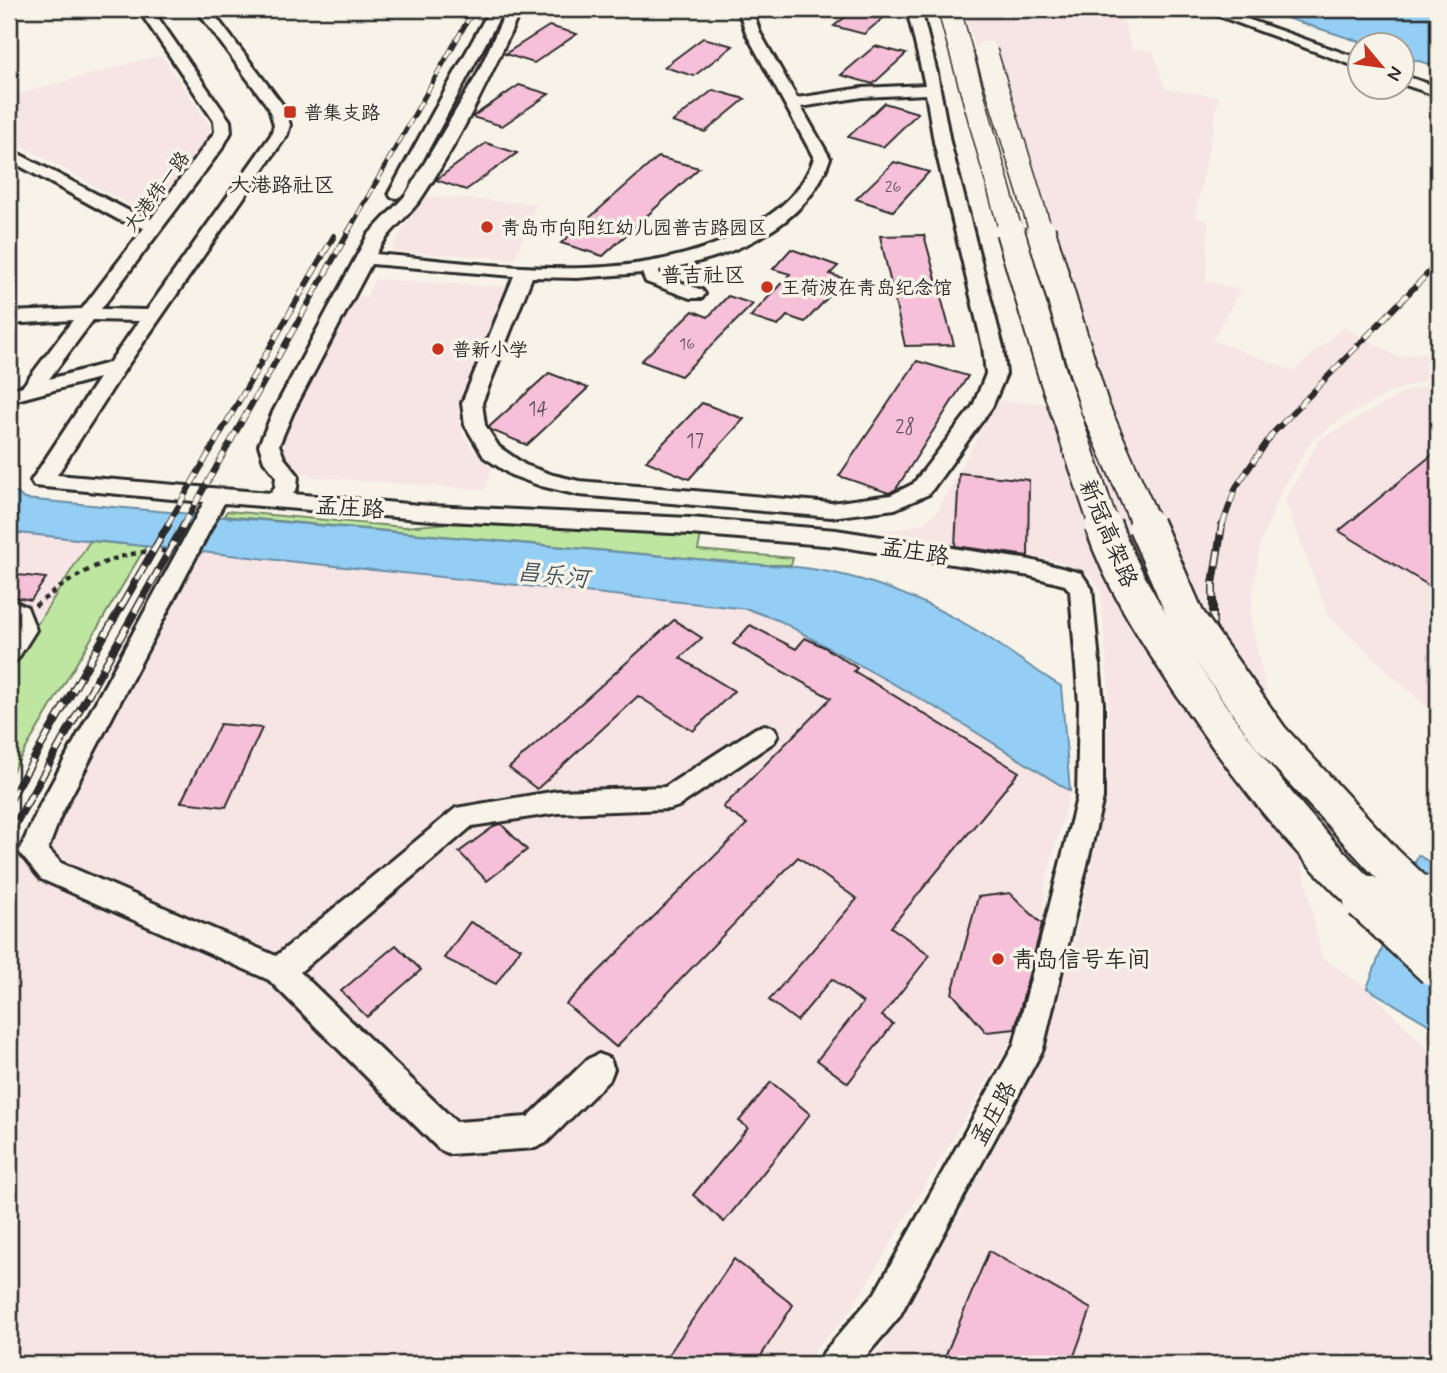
<svg xmlns="http://www.w3.org/2000/svg" width="1447" height="1373" font-family="Mynerve,'LXGW WenKai TC',sans-serif">
	<rect width="100%" height="100%" fill="#f7f3e8"/>
	<filter id="ink" filterUnits="userSpaceOnUse"><feTurbulence type="fractalNoise" baseFrequency=".0143" numOctaves="2"/><feDisplacementMap in="SourceGraphic" scale="14" xChannelSelector="R" yChannelSelector="G"/><feConvolveMatrix kernelMatrix="1 2 1 2 8 2 1 2 1" color-interpolation-filters="sRGB"/></filter>
	<g filter="url(#ink)">
		<g fill="#f7e4e4">
			<path d="M963,9H1120L1132,49L1153,51L1165,89L1219,97L1195,217L1208,221L1206,281L1240,290L1212,340L1293,371L1344,327L1398,357L1438,351V377L1393,391L1341,419L1312,440L1281,491L1260,544L1250,616L1322,958L1367,988L1438,1060V1364H871L966,1203L1041,1057L1080,921L1103,805L1109,692L1101,593L1093,578L1074,567L1049,559L946,549L945,540L877,530L901,529L924,523L937,512L997,401L1081,405L1028,204Z"/>
			<path d="M161,55L211,127L206,144L159,202L142,207L125,202L9,139V97Z"/>
			<path d="M423,196L536,204L515,259L391,251Z"/>
			<path d="M375,279L512,288L459,408L462,434L476,454L492,468L485,490L315,477L290,468L283,461L275,443L351,296L366,297Z"/>
			<path d="M1438,382V718L1328,615L1285,500L1320,439L1407,391Z"/>
			<path d="M9,532L90,541L44,612L15,634L9,643Z"/>
			<path d="M197,552L748,609L779,621L942,711L1070,791L1045,884L1043,925L1018,1029L850,1312L803,1364H9V880L19,860L46,844Z"/>
		</g>
		<g fill="#bee6a1" stroke="#748866" stroke-width="2">
			<path d="M227,511L404,527L450,523L701,535L698,550L793,558L791,565H763L224,516Z"/>
			<path d="M90,541L146,546L9,777V668Z"/>
		</g>
		<g fill="#94cef4" stroke="#6a8da4" stroke-width="2">
			<path d="M1278,9H1438V67L1402,56V46L1370,45L1271,13Z"/>
			<path d="M9,492H16L24,499L763,565C845,566 920,595 989,638C1013,654 1036,671 1061,686L1070,791L942,711L780,621L748,609L9,532Z"/>
			<path d="M1418,855L1438,867V1030L1367,988Z"/>
		</g>
		<g fill="#f7c0d9" stroke="#2b2b2b" stroke-width="2">
			<path d="M855,9H894L864,34L834,26Z"/>
			<path d="M549,26L577,34L534,63L505,54Z"/>
			<path d="M703,38L733,46L694,76L664,67Z"/>
			<path d="M875,46L906,54L873,84L841,75Z"/>
			<path d="M519,85L549,94L502,126L472,117Z"/>
			<path d="M713,90L745,99L705,132L672,122Z"/>
			<path d="M884,103L918,113L883,147L848,137Z"/>
			<path d="M486,143L517,153L466,190L436,180Z"/>
			<path d="M658,157L699,168L603,256L561,243Z"/>
			<path d="M894,162L929,172L893,211L856,199Z"/>
			<path d="M924,235L954,345L905,346L880,236Z"/>
			<path d="M791,249L838,266L830,274L845,279L805,322L787,316L778,326L750,317L790,274L773,269Z"/>
			<path d="M728,296L753,304L681,376L641,361L693,311L708,317Z"/>
			<path d="M917,361L968,376L896,489L889,493L839,476Z"/>
			<path d="M549,373L588,388L527,445L491,430L489,427Z"/>
			<path d="M702,403L744,419L689,479L646,461Z"/>
			<path d="M1438,450V591L1339,531Z"/>
			<path d="M959,473L1029,480L1028,556L955,546Z"/>
			<path d="M9,574L46,578L31,600L9,596Z"/>
			<path d="M674,620L702,638L680,658L734,691L693,731L638,696L537,789L509,768Z"/>
			<path d="M750,625L796,649L805,638L824,647L857,668L854,671L1019,772L891,927L930,955L882,1016L893,1024L848,1083L817,1060L863,1003L832,979L797,1021L769,1000L857,899L798,857L616,1047L566,1004L747,824L723,807L831,698L733,644Z"/>
			<path d="M220,724L262,728L226,807L181,802Z"/>
			<path d="M501,824L527,850L487,881L459,852L496,825Z"/>
			<path d="M1010,893L1042,924L1015,1029L986,1032L952,993L978,897Z"/>
			<path d="M470,922L521,948L496,984L444,958Z"/>
			<path d="M396,945L421,970L367,1017L341,991Z"/>
			<path d="M771,1082L810,1114L724,1222L693,1195L748,1128L739,1121Z"/>
			<path d="M989,1251L1091,1309L1071,1364H942Z"/>
			<path d="M734,1259L793,1305L756,1364H662Z"/>
		</g>
		<g fill="none" stroke-linecap="round" stroke-linejoin="round">
			<defs>
				<g id="minor">
					<path d="M138,9H152L230,121L231,132L223,147L101,309L147,310L271,135L274,125L269,108L196,9H210L285,108L290,125L287,135L125,369L57,475L271,493L275,487L276,476L264,461L259,445L273,412L368,235L405,196L477,75L507,9H521C493,72 459,143 420,200C406,219 387,232 376,254C497,265 641,290 751,227C780,210 803,191 814,158L746,33L738,9H752L760,33L797,98L862,88L925,85L907,9H921L937,73L950,142L1003,347L1006,374L992,407L929,494L895,509L831,517L579,495L541,486L511,475L484,457L465,425L462,403L514,276L371,264L293,412L279,445L284,458L298,475L297,488L293,494L431,506L690,518L836,530L1030,560L1081,573L1092,589L1103,704V798L1043,1049L899,1317L859,1364H818L824,1352L875,1293L1014,1045L1077,798L1079,704L1070,591L1065,585L1030,576L836,546L690,534L431,520L224,503L61,815L48,849L61,863L276,956L456,808L557,791L665,787L756,728L765,725L774,728L778,735L774,742L679,806L670,809L557,813L472,826L300,972L456,1122L528,1117L588,1059L599,1054L610,1059L614,1069L610,1079L546,1143L535,1148L450,1154L439,1149L269,980L41,879L19,852L40,805L204,502L34,486L31,481L99,378L9,402V390L23,386L73,320L9,324V312L82,309L144,228L119,220L9,160V149L131,212L151,219L215,132L214,121ZM926,94L934,142L983,347L986,374L973,406L913,484L891,495L831,503L579,481L553,475L525,465L499,447L485,425L482,403L532,277L577,278L642,273L646,282L690,298H702L705,294L702,290L660,275L659,270C727,259 807,229 830,158L801,107L862,97ZM93,320L139,321L109,363L49,379Z"/>
					<path d="M490,9H504L405,193L397,198L391,197L389,193Z"/>
					<path d="M1200,9H1219L1360,59V68Z"/>
					<path d="M1402,75L1438,87V96L1402,84Z"/>
					<path d="M9,599L27,607L36,630L17,660L9,663V635L12,629L9,618Z"/>
				</g>
			</defs>
			<use href="#minor" stroke="#2b2b2b" stroke-width="6"/>
			<path stroke="#2b2b2b" stroke-width="4.5" stroke-dasharray="5 5" stroke-linecap="butt" d="M35,606C74,575 114,550 165,551"/>
			<use href="#minor" fill="#f7f3e8" fill-rule="evenodd"/>
			<defs>
				<path id="rail-far2" d="M348,232L474,9"/>
				<g id="rail-far1">
					<path d="M167,526L334,236"/>
					<path d="M183,526L349,231"/>
					<path d="M1222,526L1236,487L1273,433L1438,263"/>
				</g>
				<g id="rail">
					<path d="M1213,662V584L1222,525"/>
					<path d="M9,802L168,525"/>
					<path d="M9,835L184,525"/>
				</g>
			</defs>
			<use href="#rail-far2" stroke="#2b2b2b" stroke-width="5"/>
			<use href="#rail-far1" stroke="#2b2b2b" stroke-width="6"/>
			<use href="#rail" stroke="#2b2b2b" stroke-width="8"/>
			<use href="#rail-far2" stroke="#f7f3e8" stroke-width="3.5" stroke-dasharray="10" stroke-linecap="butt"/>
			<use href="#rail-far1" stroke="#f7f3e8" stroke-width="4.5" stroke-dasharray="12" stroke-linecap="butt"/>
			<use href="#rail" stroke="#f7f3e8" stroke-width="5" stroke-dasharray="16" stroke-linecap="butt"/>
			<defs>
				<g id="highway-bridge-far3">
					<path d="M949,9L1011,232"/>
					<path d="M986,52L1041,232"/>
				</g>
				<g id="highway-bridge-far2">
					<path d="M1010,231L1053,376L1104,526"/>
					<path d="M1041,231L1095,408L1147,526"/>
				</g>
				<g id="highway-bridge-far1">
					<path d="M1103,525C1122,580 1154,629 1186,678C1239,758 1298,835 1368,900"/>
					<path d="M1146,525L1187,619L1271,738L1386,863L1425,900"/>
				</g>
				<g id="highway-bridge">
					<path d="M1366,898L1438,965"/>
					<path d="M1423,898L1438,912"/>
				</g>
			</defs>
			<use href="#highway-bridge-far3" stroke="#2b2b2b" stroke-width="25" stroke-linecap="butt"/>
			<use href="#highway-bridge-far2" stroke="#2b2b2b" stroke-width="32" stroke-linecap="butt"/>
			<use href="#highway-bridge-far1" stroke="#2b2b2b" stroke-width="40" stroke-linecap="butt"/>
			<use href="#highway-bridge" stroke="#2b2b2b" stroke-width="50" stroke-linecap="butt"/>
			<use href="#highway-bridge-far3" stroke="#f7f3e8" stroke-width="22"/>
			<use href="#highway-bridge-far2" stroke="#f7f3e8" stroke-width="28"/>
			<use href="#highway-bridge-far1" stroke="#f7f3e8" stroke-width="35"/>
			<use href="#highway-bridge" stroke="#f7f3e8" stroke-width="45"/>
		</g>
	</g>
	<g fill="#c8321e" stroke="#f7f3e8" stroke-width="2.5">
		<rect x="283" y="105" width="14" height="14" rx="3.5"/>
		<circle cx="487" cy="227" r="7"/>
		<circle cx="767" cy="287" r="7"/>
		<circle cx="438" cy="349" r="7"/>
		<circle cx="998" cy="959" r="7"/>
	</g>
	<g text-anchor="middle" stroke-width="7" stroke-linejoin="round" paint-order="stroke">
		<g font-size="16" fill="#5e5056">
			<text x="893" y="192">26</text>
			<text x="687" y="349">16</text>
		</g>
		<g font-size="19" fill="#2b2b2b" stroke="#f7f3e8" text-anchor="start">
			<text x="304" y="119">普集支路</text>
			<text x="501" y="234">青岛市向阳红幼儿园普吉路园区</text>
			<text x="781" y="294">王荷波在青岛纪念馆</text>
			<text x="452" y="356">普新小学</text>
		</g>
		<g font-size="19" fill="#2b2b2b" stroke="#f7f3e8">
			<text transform="translate(156 191) rotate(-53)" y="7">大港纬一路</text>
		</g>
		<g font-size="19" fill="#5e5056">
			<text x="538" y="415">14</text>
			<text x="905" y="433">28</text>
			<text x="695" y="447">17</text>
		</g>
		<g font-size="21" fill="#2b2b2b" stroke="#f7f3e8">
			<text x="282" y="192">大港路社区</text>
			<text x="703" y="282">普吉社区</text>
		</g>
		<g font-size="23" fill="#2b2b2b" stroke="#f7f3e8">
			<text transform="translate(350 507) rotate(4)" y="8">孟庄路</text>
			<text transform="translate(1109 533) rotate(67)" y="8">新冠高架路</text>
			<text transform="translate(915 551) rotate(9)" y="8">孟庄路</text>
			<text transform="translate(993 1113) rotate(-61)" y="8">孟庄路</text>
		</g>
		<g font-size="23" fill="#2b2b2b" stroke="#f7f3e8" text-anchor="start">
			<text x="1012" y="967">青岛信号车间</text>
		</g>
		<g font-size="24" font-style="italic" fill="#45545d" stroke="#f7f3e8">
			<text transform="translate(553 575) rotate(6)" y="8">昌乐河</text>
		</g>
	</g>
	<rect width="1447" height="1373" fill="none" stroke="#f7f3e8" stroke-width="35"/>
	<rect x="18" y="18" width="1412" height="1338" fill="none" stroke="#2b2b2b" stroke-width="2.5" filter="url(#ink)"/>
	<g transform="translate(1381 66) rotate(119)"><circle r="33" fill="#f7f3e8" stroke="#a5a39c" stroke-width="2"/>
	<path d="M0-5L12 26L0 18L-12 26Z" fill="#c8321e"/>
	<text y="-10" font-size="19" font-weight="bold" text-anchor="middle" fill="#2b2b2b">N</text>
	</g>
</svg>
